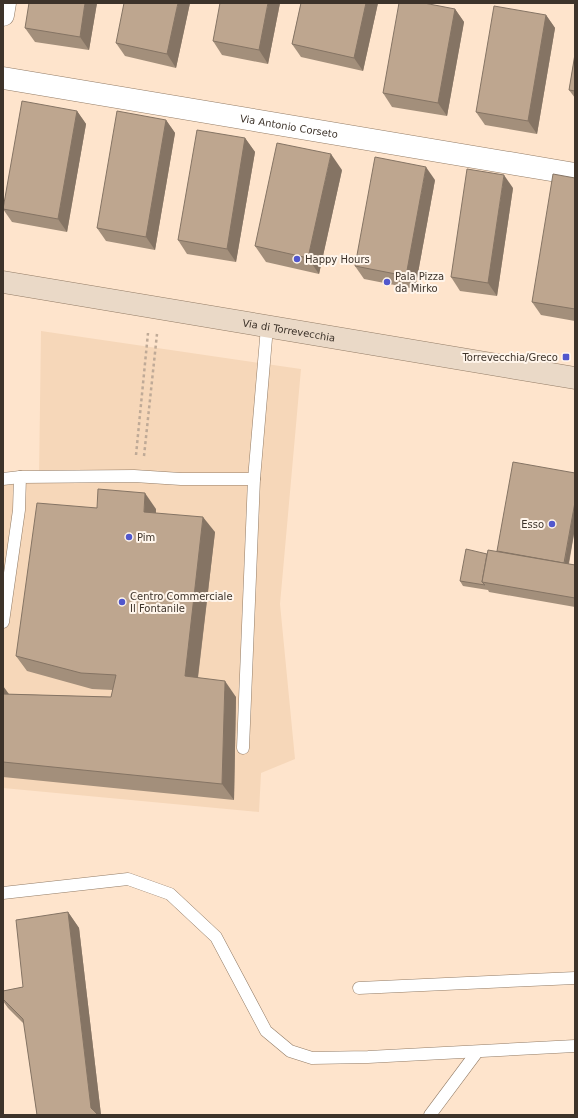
<svg xmlns="http://www.w3.org/2000/svg" width="578" height="1118" font-family="'DejaVu Sans',sans-serif">
	<rect width="100%" height="100%" fill="#fee4cc"/>
	<path fill="#f6d7b9" d="M41,331L301,369L280,604L295,759L261,773L259,812L3,788V483L39,478Z"/>
	<g fill="none" stroke-linecap="round" stroke-linejoin="round">
		<defs>
			<g id="lane">
				<path d="M3,479L20,477"/>
				<path d="M3,622L19,510L20,477L134,476L181,479H254L267,327"/>
				<path d="M243,748L254,479"/>
				<path d="M3,893L128,879L170,894L216,937L266,1031L290,1051L312,1058L368,1057L575,1046"/>
				<path d="M359,988L575,978"/>
				<path d="M430,1115L477,1052"/>
			</g>
			<g id="street">
				<path d="M3,15L5,3"/>
				<path id="s1" d="M3,78L575,174"/>
			</g>
			<g id="secondary">
				<path id="s2" d="M3,282L575,378"/>
			</g>
		</defs>
		<use href="#lane" stroke="#937c66" stroke-width="13"/>
		<use href="#street" stroke="#937c66" stroke-width="23"/>
		<use href="#secondary" stroke="#937c66" stroke-width="23"/>
		<g stroke="#bfaa97" stroke-width="2.5" stroke-dasharray="3 3" stroke-linecap="butt">
			<path d="M136,455L148,333"/>
			<path d="M144,456L157,334"/>
		</g>
		<use href="#lane" stroke="#fff" stroke-width="12"/>
		<use href="#street" stroke="#fff" stroke-width="22"/>
		<use href="#secondary" stroke="#ead9c7" stroke-width="22"/>
	</g>
	<g fill="#a38f7b">
		<path d="M97,3L89,50L35,42L25,28Z"/>
		<path d="M190,3L176,68L125,56L116,43Z"/>
		<path d="M280,3L268,64L222,55L213,41Z"/>
		<path d="M301,3H378L363,71L301,57L292,44Z"/>
		<path d="M455,9L464,22L447,116L392,107L383,93Z"/>
		<path d="M546,15L555,28L537,134L485,125L476,112Z"/>
		<path d="M575,54V98L569,90Z"/>
		<path d="M77,111L86,124L67,232L12,222L3,209Z"/>
		<path d="M166,120L175,133L155,250L106,241L97,228Z"/>
		<path d="M245,138L255,152L236,262L187,254L178,240Z"/>
		<path d="M342,170L319,274L266,262L255,246Z"/>
		<path d="M575,178V321L541,315L532,302Z"/>
		<path d="M435,180L415,289L364,279L355,266Z"/>
		<path d="M513,188L497,296L460,291L451,277Z"/>
		<path d="M575,473V528L569,564L575,565V607L489,592L488,590L463,586L460,581L497,551Z"/>
		<path d="M156,509V513L215,532L198,678L236,697L234,800L3,777V686L9,694L111,697L113,690L92,689L27,671L16,656Z"/>
		<path d="M68,912L79,928L101,1115H37L24,1024L8,1008L3,1001V991L23,987Z"/>
	</g>
	<g fill="#857464">
		<path d="M85,3H97L89,50L80,37Z"/>
		<path d="M178,3H190L176,68L167,54Z"/>
		<path d="M268,3H280L268,64L259,50Z"/>
		<path d="M366,3H378L363,71L354,58Z"/>
		<path d="M455,9L464,22L447,116L438,103Z"/>
		<path d="M546,15L555,28L537,134L528,121Z"/>
		<path d="M77,111L86,124L67,232L58,219Z"/>
		<path d="M166,120L175,133L155,250L146,237Z"/>
		<path d="M245,138L255,152L236,262L227,249Z"/>
		<path d="M331,154L342,170L319,274L308,258Z"/>
		<path d="M426,167L435,180L415,289L406,276Z"/>
		<path d="M504,175L513,188L497,296L488,283Z"/>
		<path d="M145,493L156,509L155,528L144,512Z"/>
		<path d="M575,502V528L567,572L564,567Z"/>
		<path d="M203,517L215,532L196,692L185,676Z"/>
		<path d="M225,681L236,697L234,800L222,784Z"/>
		<path d="M3,686L12,699L3,695Z"/>
		<path d="M68,912L79,928L101,1115H96L91,1108Z"/>
	</g>
	<g fill="#bea68f" stroke="#857464">
		<path d="M29,3H85L80,37L25,28Z"/>
		<path d="M124,3H178L167,54L116,43Z"/>
		<path d="M220,3H268L259,50L213,41Z"/>
		<path d="M301,3H366L354,58L292,44Z"/>
		<path d="M399,3H424L455,9L438,103L383,93Z"/>
		<path d="M494,6L546,15L528,121L476,112Z"/>
		<path d="M575,54V91L569,90Z"/>
		<path d="M22,101L77,111L58,219L3,209Z"/>
		<path d="M117,111L166,120L146,237L97,228Z"/>
		<path d="M197,130L245,138L227,249L178,240Z"/>
		<path d="M277,143L331,154L308,258L255,246Z"/>
		<path d="M375,157L426,167L406,276L355,266Z"/>
		<path d="M467,169L504,175L488,283L451,277Z"/>
		<path d="M553,174L575,178V309L532,302Z"/>
		<path d="M513,462L575,473V502L564,563L497,551Z"/>
		<path d="M98,489L145,493L144,512L203,517L185,676L225,681L222,784L3,762V694L111,697L116,675L81,673L16,656L37,503L97,508Z"/>
		<path d="M466,549L487,554L482,582L485,585L460,581Z"/>
		<path d="M488,550L575,565V598L482,582Z"/>
		<path d="M68,912L91,1108L98,1115H37L23,1019L3,999V991L23,987L16,920Z"/>
	</g>
	<g fill="#5157cd" stroke="#fff5eb" stroke-width="1.5">
		<circle cx="297" cy="259" r="4"/>
		<circle cx="387" cy="282" r="4"/>
		<rect x="562" y="353" width="8" height="8" rx="2"/>
		<circle cx="552" cy="524" r="4"/>
		<circle cx="129" cy="537" r="4"/>
		<circle cx="122" cy="602" r="4"/>
	</g>
	<g text-anchor="middle" stroke-width="4" stroke-linejoin="round" paint-order="stroke">
		<g font-size="10" fill="#3d332a" stroke="#fff5eb">
			<text dy="4" stroke="none"><textPath href="#s1" startOffset="290">Via Antonio Corseto</textPath></text>
			<text dy="4" stroke="none"><textPath href="#s2" startOffset="290">Via di Torrevecchia</textPath></text>
		</g>
		<g font-size="10" fill="#3d332a" stroke="#fff5eb" text-anchor="start">
			<text x="305" y="263">Happy Hours</text>
			<text x="395" y="280">Pala Pizza<tspan x="395" dy="12">da Mirko</tspan></text>
			<text x="558" y="361" text-anchor="end">Torrevecchia/Greco</text>
			<text x="544" y="528" text-anchor="end">Esso</text>
			<text x="137" y="541">Pim</text>
			<text x="130" y="600">Centro Commerciale<tspan x="130" dy="12">Il Fontanile</tspan></text>
		</g>
	</g>
	<rect width="578" height="1118" fill="none" stroke="#3d332a" stroke-width="8"/>
</svg>
